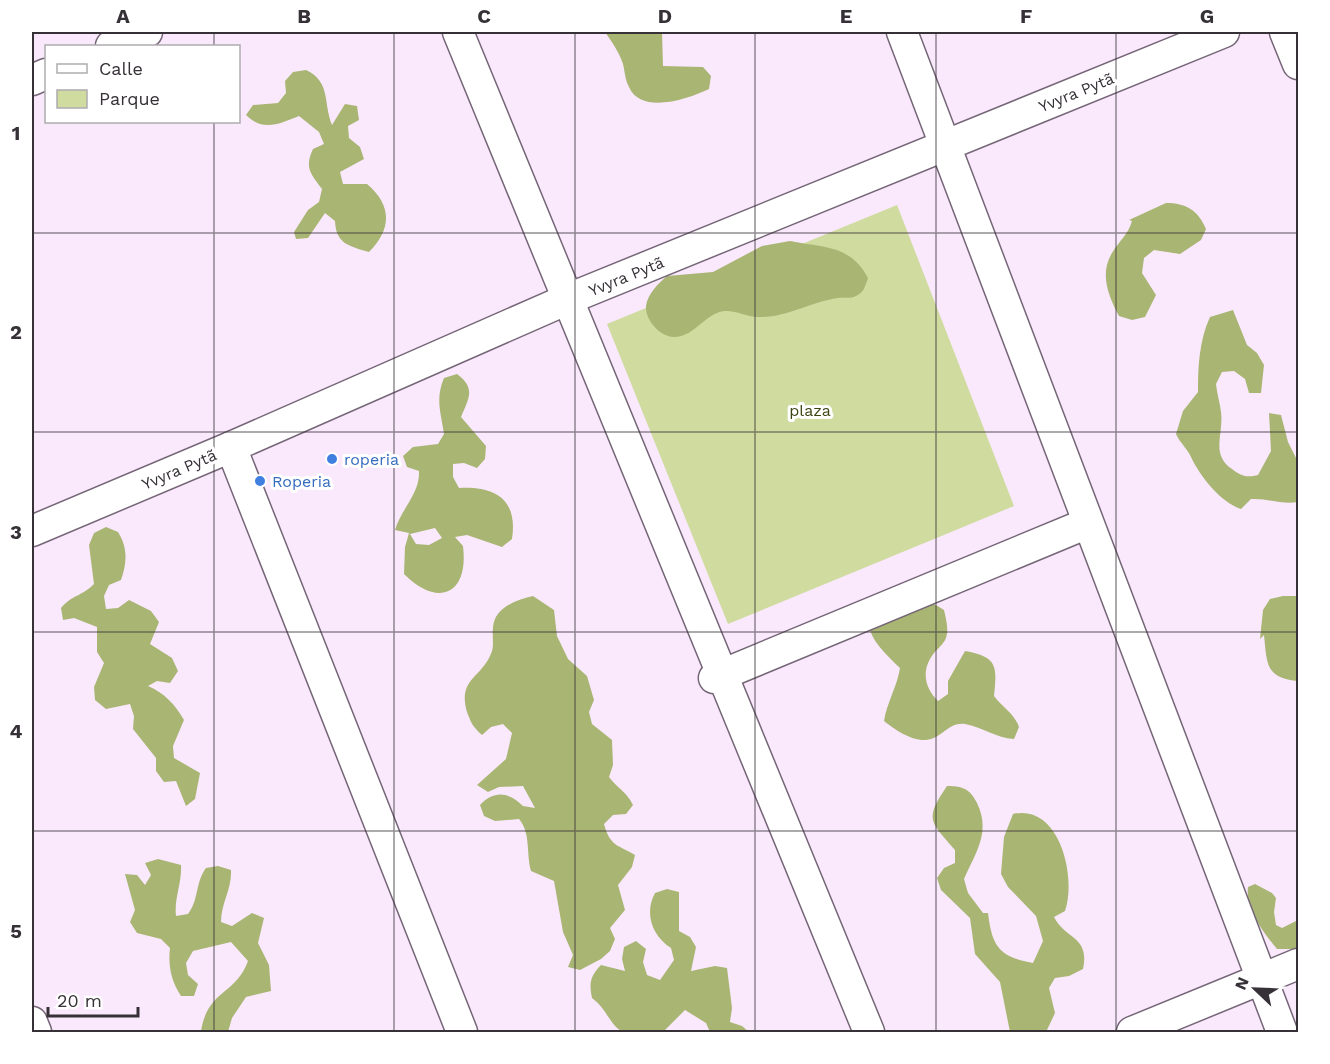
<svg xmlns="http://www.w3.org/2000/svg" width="1330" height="1064" font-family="'Work Sans',sans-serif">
	<rect width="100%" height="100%" fill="#fae9fd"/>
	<path fill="#cfdb9f" d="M897,205L1014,506L728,624L607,324Z"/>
	<g fill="#a9b573" fill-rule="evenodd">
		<path d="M605,32H662L663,66L703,67L711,76L709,89C688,99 641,115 629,87C625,80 625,72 623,64C619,52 612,42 605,32Z"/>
		<path d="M306,70C331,82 323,102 332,125L345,104L357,106L359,120L348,126L349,138L360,147L364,159L340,172L343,184H367C392,205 392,229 369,252C349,246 336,244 335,221L325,213L308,238L296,239L294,232L308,210L319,202L322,189C311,174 304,168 313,149L324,144L319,132L299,116C279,124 263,132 246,115L253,105L278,103L286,93L285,81L293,72Z"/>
		<path d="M1166,203C1186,203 1198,210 1206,229L1201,240L1180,254L1154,250L1144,258L1142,273L1156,295L1145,317L1132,320L1119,316C1109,297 1099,274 1112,253C1119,241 1128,235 1132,221L1129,220Z"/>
		<path d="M790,241C823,248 850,244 868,278C865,287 864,292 856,296C850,299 844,297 838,298C810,302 786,318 758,317C744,317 731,307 717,313C702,319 692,337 674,337C660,337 645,320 646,306C648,293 658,284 667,276L713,272L762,246Z"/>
		<path d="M1233,310L1247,345L1257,353L1264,365L1261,393H1249L1245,379L1234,371L1222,372L1216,384C1217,394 1220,403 1221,412C1224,434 1210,454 1232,469C1241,476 1247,478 1258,475L1271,451L1269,413L1281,415L1288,442L1298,462V502C1282,505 1267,498 1251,499L1241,509C1220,502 1200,476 1191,457C1187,448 1180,443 1176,434L1183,411L1198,392C1198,367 1199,341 1210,317Z"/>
		<path d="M457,374C476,388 469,398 461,417L486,446L485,459L477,468L464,463L453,464V477L459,488C496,486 518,500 512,539L502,547L467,535L455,537L463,546C469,595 438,608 404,574L405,547L409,533L395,530C401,509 420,494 419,471L407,467L403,456L413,447L438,444L444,434C441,413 435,399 444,378ZM435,528L442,538L429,545L416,544L410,534Z"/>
		<path d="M106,527L118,532C128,548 127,563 121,580L109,585L104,596L106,609L118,608L129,600L151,611L159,622L150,644L172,658L178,671L170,683L157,681L148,686C164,693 175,704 184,720L173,746L174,758L200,773L195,799L186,806L176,781L164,782L156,771V758L133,729L134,716L130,704L106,709L95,700L94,687L104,663L97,652V627L74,618L63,620L61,608C73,594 81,597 94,584L89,545L94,533Z"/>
		<path d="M880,592C901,591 927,598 944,610C946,619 949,629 946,638C943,645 938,648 934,653C921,670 924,687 938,701L948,694V681L965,651C998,657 997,666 994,696C1003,708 1014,713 1019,727L1014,739C996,738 982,727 965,724C950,722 944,735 931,739C916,744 895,730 884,721C887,702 897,687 900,668C875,644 855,625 880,592Z"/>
		<path d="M533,596L554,610L557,636L568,659L587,676L594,700L589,712L592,724L612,740L613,765L609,777C617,788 627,792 633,805L626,814L613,815L604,824C610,847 619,845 635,855L632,867L618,885L625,910L610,928L615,939L610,951L601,959L580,970L568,967L573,955L563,932L554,881L531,871C526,853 531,833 519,819L495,821L484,816L480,805C494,790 509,792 523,806L535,808L523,786L499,787L488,792L477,785L506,759L512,733L503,724L491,727L482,735C473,727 471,723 467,712C457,678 483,678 492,651C494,644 492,635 493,628C494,607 517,600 533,596Z"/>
		<path d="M1283,596H1298V646L1296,652L1298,655L1297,681C1265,678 1267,663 1264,635L1260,639L1263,610L1270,599Z"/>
		<path d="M947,786C963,786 970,789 977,803C991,832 976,852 964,879L968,893L983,913H988C992,945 998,957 1033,963L1043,941L1036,916L1008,887L1001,874L1004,837L1013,814C1059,803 1077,876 1065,911L1054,917C1066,940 1090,936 1083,969L1069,976L1055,978L1049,988L1055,1013L1046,1032H1010L1000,982L975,954L970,918L941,890L937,878L944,868L955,863V850C930,821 924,820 947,786Z"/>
		<path d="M158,859L181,865C182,883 174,898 176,916L188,914C199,900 195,883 206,868L218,866L231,870C232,889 221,903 221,922L232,926L252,913L264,918L258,943L269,965L271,991L246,997L232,1018L228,1032L201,1031C208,989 235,996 248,961L231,942L193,951L186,963L188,975L198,984L194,996H181C171,981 168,966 170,948L161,939L137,933L130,922L135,910L125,874L137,875L145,885L151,875L145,863Z"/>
		<path d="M1255,884L1272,893L1276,898L1274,912L1276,925L1282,928L1298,920V949H1277C1264,933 1245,909 1248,887Z"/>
		<path d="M667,889L679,892V931L690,937L696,947L691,971L715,966L727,968L732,1008L730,1022L742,1026L749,1032H710L706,1023L685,1010L663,1032C651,1033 625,1037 616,1027C607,1017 604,1007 592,998C589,984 590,976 601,965L625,971L622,959L624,947L636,941L646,949L643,962L647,975L660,980L674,960L671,948C652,936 644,913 655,893Z"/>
	</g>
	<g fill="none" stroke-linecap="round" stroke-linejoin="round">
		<defs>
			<g id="street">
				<path d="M458,32L869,1032"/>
				<path d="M902,32L1282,1032"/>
				<path d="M1285,32L1298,64"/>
				<path d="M111,46L147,32"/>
				<path d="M32,80L46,74"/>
				<path d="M231,447L462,1032"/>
				<path d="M32,531L231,447L568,299L1224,32"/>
				<path d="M714,678L1088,523"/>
				<path d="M32,1022L36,1032"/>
				<path d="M1132,1032L1298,964"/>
			</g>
		</defs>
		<use href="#street" stroke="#756677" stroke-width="33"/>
		<use href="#street" stroke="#fff" stroke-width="30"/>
	</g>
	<path fill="none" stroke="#363037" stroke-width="1.5" stroke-opacity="0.55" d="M214,32V46M394,32V1032M575,32V1032M755,32V1032M936,32V1032M1116,32V1032M214,122V1032M32,233H1298M32,432H1298M32,632H1298M32,831H1298"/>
	<g fill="#3f7fe0" stroke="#fff" stroke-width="2">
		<circle cx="332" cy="459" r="6"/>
		<circle cx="260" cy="481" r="6"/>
	</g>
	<g text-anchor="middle" stroke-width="6" stroke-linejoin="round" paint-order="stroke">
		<g font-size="16" fill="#363037" stroke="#fff">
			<text transform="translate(1076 92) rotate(-22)" y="6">Yvyra Pytã</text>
			<text transform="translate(626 276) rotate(-22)" y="6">Yvyra Pytã</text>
			<text transform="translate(179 469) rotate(-23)" y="6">Yvyra Pytã</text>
		</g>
		<g font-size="16" fill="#3c4311" stroke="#fff">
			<text x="810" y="416">plaza</text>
		</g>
		<g font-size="16" fill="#366cbe" stroke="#fff" text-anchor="start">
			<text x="344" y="465">roperia</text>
			<text x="272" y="487">Roperia</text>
		</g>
	</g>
	<rect width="1330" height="1064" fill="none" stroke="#ffffff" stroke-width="66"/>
	<rect x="45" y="45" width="195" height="78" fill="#ffffff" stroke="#afacaf" stroke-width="1.5"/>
	<rect x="57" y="64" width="30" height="9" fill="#ffffff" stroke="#afacaf" stroke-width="1.5"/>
	<text x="99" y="75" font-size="18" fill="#363037">Calle</text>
	<rect x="57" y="90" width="30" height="18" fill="#cfdb9f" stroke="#afacaf" stroke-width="1.5"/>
	<text x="99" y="105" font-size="18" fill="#363037">Parque</text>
	<g transform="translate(1255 989) rotate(293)" stroke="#ffffff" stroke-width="4.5" paint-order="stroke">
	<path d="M0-4.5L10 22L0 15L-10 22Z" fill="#363037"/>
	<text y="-9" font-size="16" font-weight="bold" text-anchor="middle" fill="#363037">N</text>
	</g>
	<path d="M48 1007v9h90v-9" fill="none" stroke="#363037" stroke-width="3"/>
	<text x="57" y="1007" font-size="18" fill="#363037" stroke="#ffffff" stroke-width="4.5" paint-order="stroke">20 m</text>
	<rect x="33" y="33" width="1264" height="998" fill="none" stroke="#363037" stroke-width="2"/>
	<g font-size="20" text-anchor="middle" font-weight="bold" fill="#363037">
		<text x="123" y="23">A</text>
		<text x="304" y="23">B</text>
		<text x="484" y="23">C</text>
		<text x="665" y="23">D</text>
		<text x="846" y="23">E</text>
		<text x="1026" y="23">F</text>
		<text x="1207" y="23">G</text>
		<text x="16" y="140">1</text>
		<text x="16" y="339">2</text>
		<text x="16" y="539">3</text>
		<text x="16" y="738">4</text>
		<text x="16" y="938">5</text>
	</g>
</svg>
